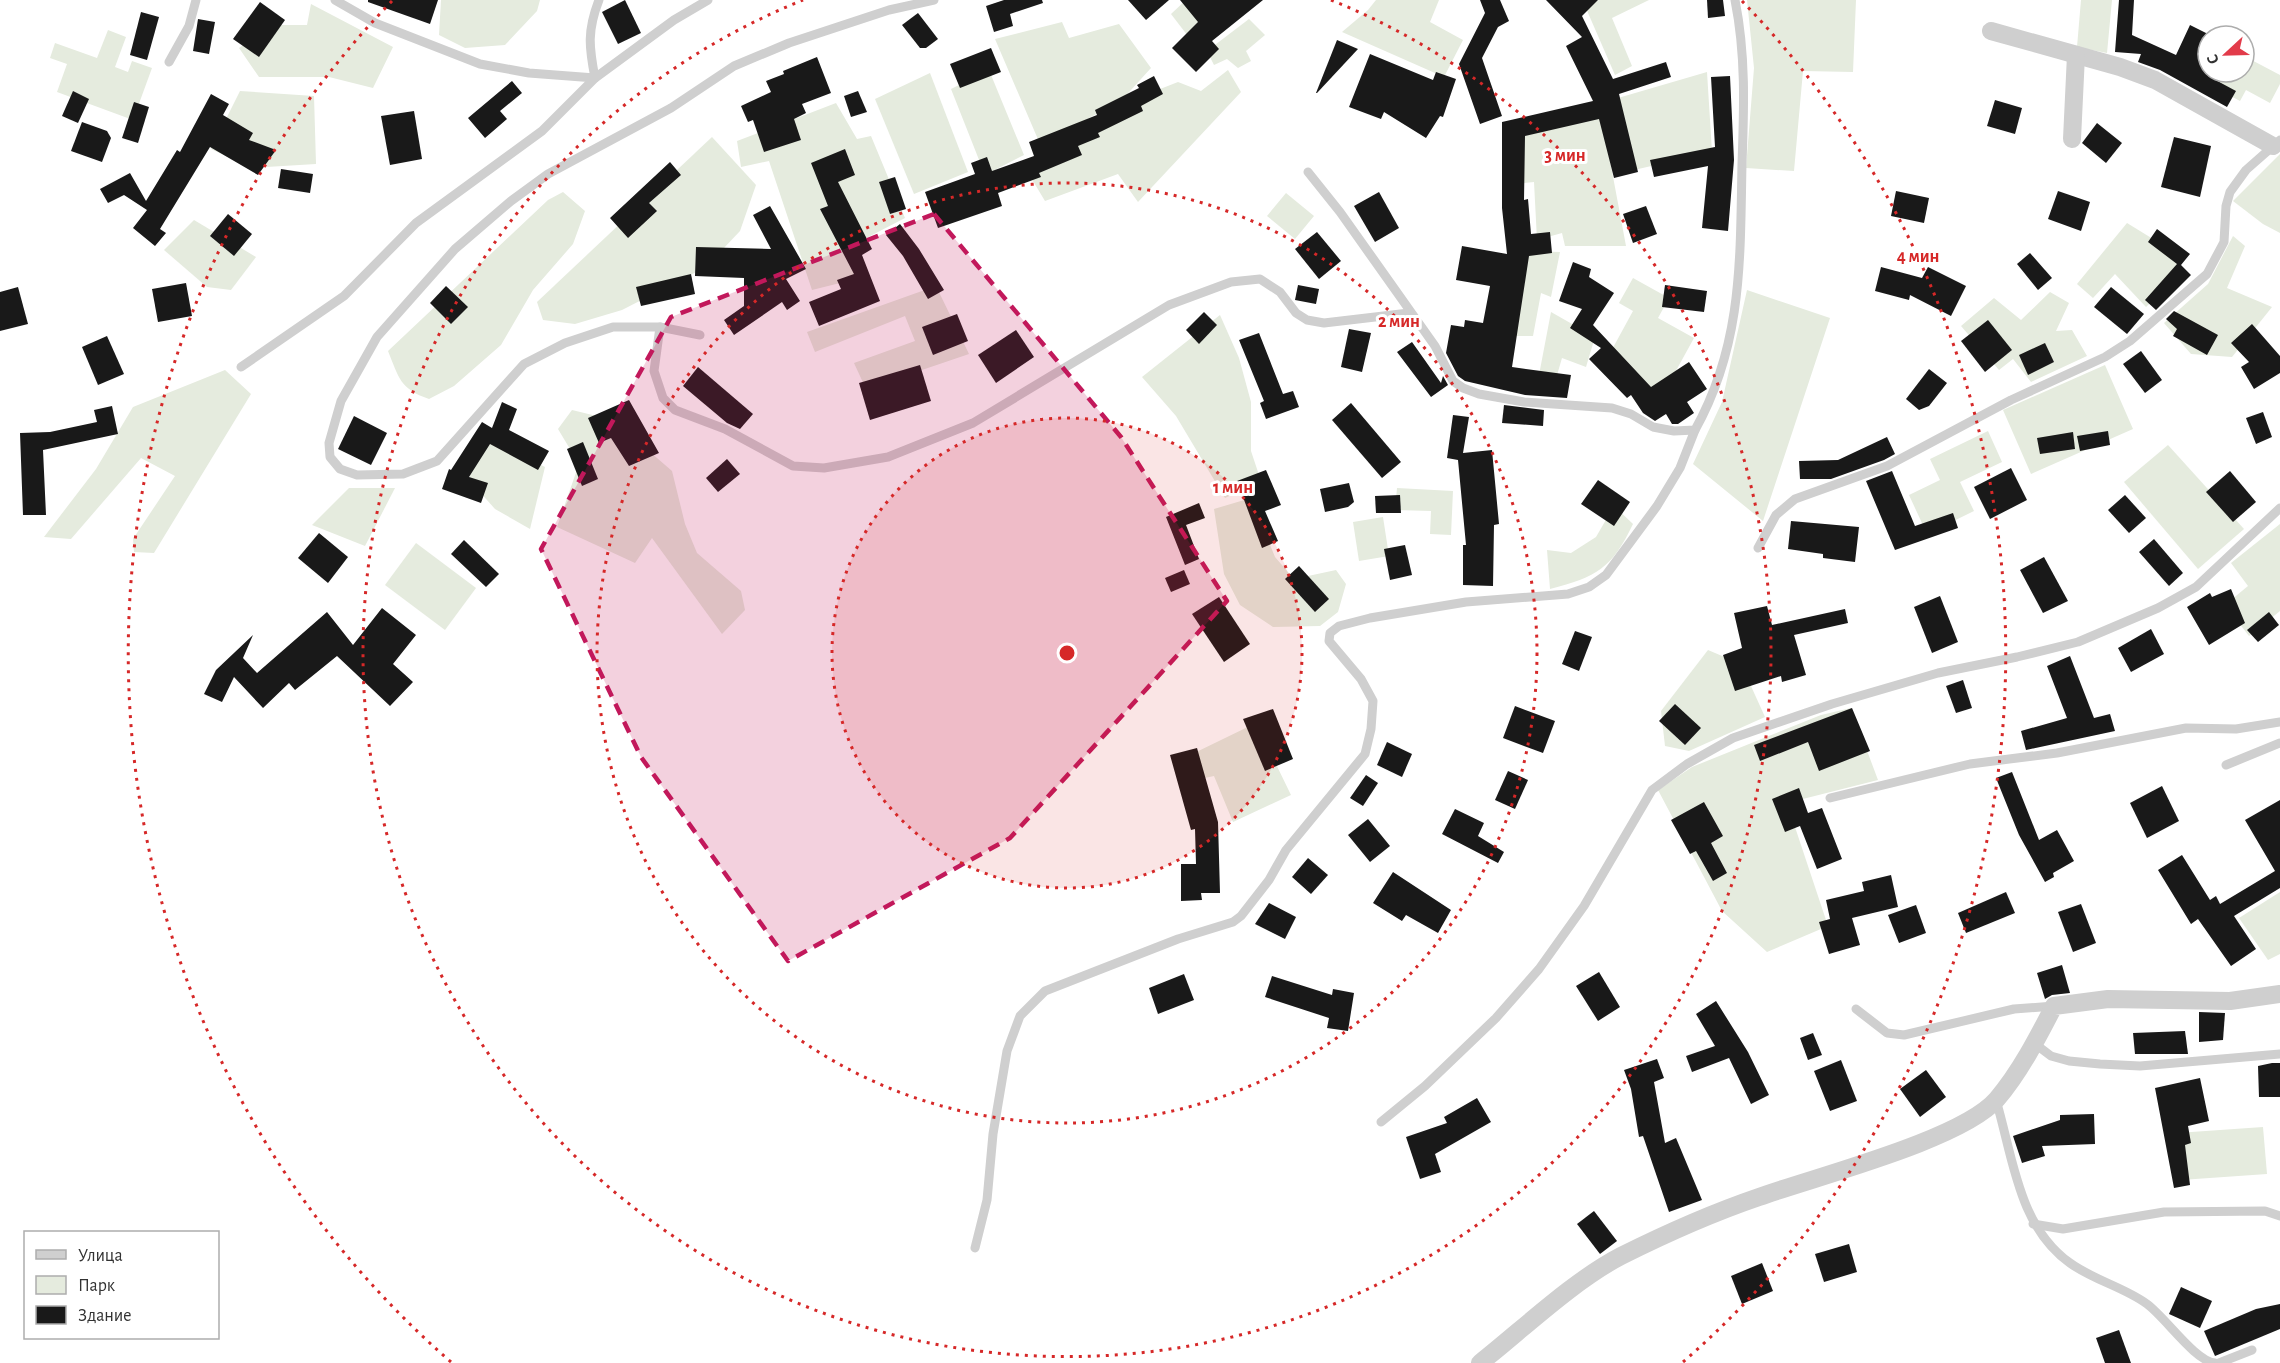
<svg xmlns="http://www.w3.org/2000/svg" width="2280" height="1363" font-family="'Alegreya Sans',sans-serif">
	<rect width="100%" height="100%" fill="#fff"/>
	<g fill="#e5ebde">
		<path d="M441,0H540L537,11L505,45L465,48L439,35Z"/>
		<path d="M1186,0H1217L1191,40L1171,14Z"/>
		<path d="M1376,0H1439L1430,22L1463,40L1444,77L1342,32L1368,10Z"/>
		<path d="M1599,0H1649L1612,18L1632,66L1615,75L1585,6Z"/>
		<path d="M1747,0H1856L1853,72L1803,71L1794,171L1746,168L1754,68Z"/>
		<path d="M2081,0H2112L2107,53L2077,47Z"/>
		<path d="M311,4L393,47L373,88L329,77H259L239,48L271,25H307Z"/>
		<path d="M1249,19L1265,35L1246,51L1251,61L1238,68L1227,59L1214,65L1207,51Z"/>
		<path d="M1062,22L1069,38L1119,24L1151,68L1121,101L1040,144L995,39Z"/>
		<path d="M108,30L126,37L115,67L128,72L132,61L152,68L133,120L57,92L67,64L50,58L55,43L97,58Z"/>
		<path d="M2244,56L2280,75V84L2270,103L2246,90L2240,101L2191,75L2244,72Z"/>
		<path d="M989,70L1024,155L985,175L951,89Z"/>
		<path d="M1228,70L1241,92L1138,202L1118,174L1045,201L1024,166L1155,91L1178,82L1201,91Z"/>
		<path d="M1707,72L1712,152L1634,170L1618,98Z"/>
		<path d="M930,73L968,172L914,194L875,99Z"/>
		<path d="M240,91L314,96L316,164L251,168L211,149Z"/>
		<path d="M836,103L857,139L871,136L905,218L849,247L860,278L812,290L769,161L741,167L737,141Z"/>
		<path d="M1602,118L1626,246H1565L1562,233L1537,240L1534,182L1516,184V131Z"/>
		<path d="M712,137L756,185L740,231L706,267L622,310L575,324L543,320L537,302Z"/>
		<path d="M2280,154V233L2263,224L2233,201Z"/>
		<path d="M563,192L585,211L573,244L533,290L501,345L454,386L429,399C400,389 399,378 388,351L548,200Z"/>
		<path d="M1286,193L1314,216L1295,239L1267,216Z"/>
		<path d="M194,220L256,257L231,290L207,287L164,250Z"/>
		<path d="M2127,223L2179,255L2181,273L2146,307L2115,274L2093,298L2077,284Z"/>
		<path d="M2233,236L2245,246L2227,288L2272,307L2232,357L2191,354L2164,323L2208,284Z"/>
		<path d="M1526,251L1560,252L1551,297L1541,293L1533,336H1501Z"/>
		<path d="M1633,278L1669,298L1658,318L1694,338L1661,398L1603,366L1633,311L1619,303Z"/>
		<path d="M936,286L969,354L866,389L854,363L915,341L905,316L815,352L807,332Z"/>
		<path d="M1747,290L1830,318L1763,521L1693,464L1722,402Z"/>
		<path d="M2050,292L2069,303L2056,331L2072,330L2087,356L2031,382L2013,359L1999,370L1961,326L1994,298L2021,320Z"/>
		<path d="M1551,312L1595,337L1586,367L1562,358L1555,382L1539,375Z"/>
		<path d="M1220,315L1239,358L1251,402V451L1261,481L1225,498L1176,416L1142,377Z"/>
		<path d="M2105,365L2133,429L2031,474L2003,410Z"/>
		<path d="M225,370L251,394L154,553L134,552L133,539L175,476L141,458L71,539L44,537L96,469L133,407Z"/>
		<path d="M572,410L613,420L672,471L685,524L697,553L741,591L745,610L722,634L652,538L635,563L557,527L579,464L558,429Z"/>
		<path d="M1988,431L2002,462L1960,482L1974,511L1927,534L1909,495L1940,480L1930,459Z"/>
		<path d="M486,437L545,467L530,529L495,509L469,480L474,449Z"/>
		<path d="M2168,445L2244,529L2198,569L2124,482Z"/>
		<path d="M349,488H395L365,546L312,525Z"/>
		<path d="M1397,488L1453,491L1451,535L1430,534L1431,511L1395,510Z"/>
		<path d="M1251,498L1275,557L1294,579L1336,570L1346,584L1338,612L1320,626L1273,627L1240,605L1224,574L1214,509Z"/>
		<path d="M1614,506L1633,524C1612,568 1597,577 1550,589L1547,550L1571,553L1596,537Z"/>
		<path d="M1383,517L1389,556L1359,561L1353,522Z"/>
		<path d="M2280,524V611L2249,636L2225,605L2248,586L2231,563Z"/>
		<path d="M416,543L476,588L445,630L385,585Z"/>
		<path d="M1708,650L1741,664L1765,717L1689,751L1665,746L1661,711Z"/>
		<path d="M1851,708L1878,780L1787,803L1828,926L1767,952L1722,911L1658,790L1692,767L1821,715Z"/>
		<path d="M1256,723L1291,795L1233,822L1214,776L1195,780L1184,758Z"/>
		<path d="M2280,892V954L2268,960L2239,918Z"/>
		<path d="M2263,1127L2267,1174L2181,1180L2177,1133Z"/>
	</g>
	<g fill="#191919">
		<path d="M368,0H438L430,24L368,2Z"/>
		<path d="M625,0L641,33L618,44L602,12Z"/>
		<path d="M1004,0H1042L1043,3L1010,14L1013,26L994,32L986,6Z"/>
		<path d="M1128,0H1169L1146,20Z"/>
		<path d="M1180,0H1263L1212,41L1219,49L1196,72L1172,48L1198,22Z"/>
		<path d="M1480,0H1500L1509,21L1498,27L1482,58L1502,116L1480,124L1459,64L1485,13Z"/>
		<path d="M1546,0H1598L1582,16L1613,79L1666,62L1671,77L1619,94L1638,172L1614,178L1599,119L1525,136L1524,200L1528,199L1531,234L1550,232L1552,253L1529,256L1512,367L1571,375L1567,398L1525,395L1465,381L1458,376L1446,353L1451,325L1464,327L1465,320L1483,323L1490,286L1456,280L1462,246L1507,254L1502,208V122L1593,101L1566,46L1582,37Z"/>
		<path d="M1707,0H1723L1725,16L1708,18Z"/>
		<path d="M2119,0H2134L2132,35L2176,55L2190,25L2208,34V76L2236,91L2227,107L2160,70L2138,62L2141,54L2115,52Z"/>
		<path d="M260,2L285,20L259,57L233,39Z"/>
		<path d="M141,12L159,17L147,60L130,55Z"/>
		<path d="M918,13L938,39L926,48H920L902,25Z"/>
		<path d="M198,19L215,22L209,54L193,51Z"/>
		<path d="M1337,40L1358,49L1317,93H1316Z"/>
		<path d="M991,48L1001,72L960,88L950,64Z"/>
		<path d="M1370,54L1433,80L1436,72L1456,79L1443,117L1440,116L1426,138L1384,112L1381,119L1349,107Z"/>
		<path d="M817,57L831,93L802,104L806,113L794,119L801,140L764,152L753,120L748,122L741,106L771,92L766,81L784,74L783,71Z"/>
		<path d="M1154,76L1163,94L1141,106L1143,111L1098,133L1100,137L1078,146L1082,155L1039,173L1041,177L998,193L1002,206L938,228L925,192L975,174L971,163L987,157L992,171L1034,156L1029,142L1097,115L1095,110L1139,88L1137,85Z"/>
		<path d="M1730,76L1734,160L1728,231L1702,228L1708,166L1654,177L1650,160L1715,147L1711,77Z"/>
		<path d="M512,81L522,93L500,111L507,119L485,138L468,118Z"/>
		<path d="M73,91L89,99L78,123L62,116Z"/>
		<path d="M858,91L867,112L851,117L844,96Z"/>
		<path d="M211,94L229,104L223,115L253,133L249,140L276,150L258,175L210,147L160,229L166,233L155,246L133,228L147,210L124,195L108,203L100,189L130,173L146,201L177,150L180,152Z"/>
		<path d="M1995,100L2022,108L2015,134L1987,126Z"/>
		<path d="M134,102L149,107L138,143L122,138Z"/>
		<path d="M414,111L422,159L390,165L381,116Z"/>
		<path d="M82,122L107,131L111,138L102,162L71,151Z"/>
		<path d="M2097,123L2122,143L2106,163L2082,143Z"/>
		<path d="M2174,137L2211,146L2200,197L2161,187Z"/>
		<path d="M845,149L855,175L838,182L872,249L862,255L880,301L819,326L809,302L841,289L837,280L854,274L820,209L828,206L811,163Z"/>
		<path d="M670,162L681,175L649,203L657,211L628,238L610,218Z"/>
		<path d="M281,169L313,174L310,193L278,188Z"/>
		<path d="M895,177L906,209L890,214L879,182Z"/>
		<path d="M1896,191L1929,198L1924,223L1891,216Z"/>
		<path d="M2058,191L2090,202L2081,231L2048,219Z"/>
		<path d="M1379,192L1399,228L1375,242L1354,206Z"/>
		<path d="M770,206L806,269L786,279L800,301L787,310L782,302L734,335L724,320L744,306V278L695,276L696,247L771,249L753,215Z"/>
		<path d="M1646,206L1657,234L1633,243L1623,214Z"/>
		<path d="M228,214L252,234L234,256L210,236Z"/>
		<path d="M900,224L919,249L944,290L928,299L903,256L886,235Z"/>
		<path d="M2157,229L2190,254L2181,265L2191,275L2156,310L2145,300L2177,264L2148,242Z"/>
		<path d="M1317,232L1341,261L1319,279L1295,249Z"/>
		<path d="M2030,253L2052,278L2038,290L2017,264Z"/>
		<path d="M1573,262L1591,269L1589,277L1614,293L1593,325L1651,387L1689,362L1707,389L1687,402L1694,413L1678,424H1672L1666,414L1655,421L1643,413L1631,395L1627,398L1589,359L1601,348L1570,328L1582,309L1559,301Z"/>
		<path d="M1881,267L1922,278L1928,267L1966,286L1951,316L1910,295L1909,300L1875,291Z"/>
		<path d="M691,274L695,294L641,306L636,287Z"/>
		<path d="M186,283L192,316L158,322L152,289Z"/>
		<path d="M1298,285L1319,289L1316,304L1295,300Z"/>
		<path d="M1665,285L1707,291L1704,312L1662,307Z"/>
		<path d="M446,286L468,307L451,324L430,303Z"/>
		<path d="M18,287L28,324L0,331V292Z"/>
		<path d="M2111,287L2144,314L2127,334L2094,307Z"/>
		<path d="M2174,311L2218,335L2207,355L2173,336L2177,329L2166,319Z"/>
		<path d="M1204,312L1217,325L1199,344L1186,330Z"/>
		<path d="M957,314L968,341L933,355L922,327Z"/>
		<path d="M1988,320L2012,350L1985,372L1961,341Z"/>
		<path d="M2252,324L2280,356V373L2254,389L2241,367L2249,362L2231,343Z"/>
		<path d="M1349,329L1371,333L1362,372L1341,367Z"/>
		<path d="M1016,330L1034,357L996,383L978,355Z"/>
		<path d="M1259,333L1283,394L1293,391L1299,407L1266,419L1260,403L1264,401L1239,340Z"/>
		<path d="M107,336L124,374L98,385L82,347Z"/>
		<path d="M1412,342L1441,383L1443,376L1448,385L1431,397L1397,352Z"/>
		<path d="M2045,343L2054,362L2028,375L2019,355Z"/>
		<path d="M2141,351L2162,380L2145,393L2123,364Z"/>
		<path d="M920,365L931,401L870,420L859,383Z"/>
		<path d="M698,367L753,414L740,429L727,423L683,386Z"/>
		<path d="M1929,369L1947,383L1929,406L1919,410L1906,399Z"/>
		<path d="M629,400L659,453L629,466L611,438L599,443L588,418Z"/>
		<path d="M502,402L517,409L509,430L549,451L538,470L490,444L469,477L488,483L481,503L442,489L449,469L451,470L482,422L492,428Z"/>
		<path d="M1351,403L1401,462L1382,478L1332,420Z"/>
		<path d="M1504,405L1544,410L1543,426L1502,423Z"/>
		<path d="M112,406L118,434L43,450L46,515H23L20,433L50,432L97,422L94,410Z"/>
		<path d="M2263,412L2272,437L2256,444L2246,418Z"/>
		<path d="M1453,415L1469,417L1463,453L1492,450L1499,524L1494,525L1493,586L1463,585V545H1466L1458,460L1447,458Z"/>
		<path d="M354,416L387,433L371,465L338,449Z"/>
		<path d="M2108,431L2110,445L2080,451L2077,436Z"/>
		<path d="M2073,432L2075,449L2040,454L2037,438Z"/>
		<path d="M1887,437L1895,454L1884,460L1831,479H1800L1799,461L1838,460Z"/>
		<path d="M583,442L598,479L582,486L567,449Z"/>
		<path d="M727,459L740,474L718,492L706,478Z"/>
		<path d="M2011,468L2027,500L1990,519L1974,487Z"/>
		<path d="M1266,470L1281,505L1265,511L1278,541L1262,548L1237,481Z"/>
		<path d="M1892,471L1915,526L1953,513L1958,528L1895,550L1866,481Z"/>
		<path d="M2230,471L2256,502L2233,522L2206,492Z"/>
		<path d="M1598,480L1630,502L1614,526L1581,504Z"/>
		<path d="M1349,483L1354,502L1348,507L1325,512L1320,489Z"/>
		<path d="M1400,495L1401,513H1376L1375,496Z"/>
		<path d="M2125,495L2146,518L2129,533L2108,510Z"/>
		<path d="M1199,503L1205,518L1186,525L1199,559L1185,565L1166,517Z"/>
		<path d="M1791,521L1859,527L1855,562L1823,558V554L1788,549Z"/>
		<path d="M319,533L348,557L328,583L298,558Z"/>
		<path d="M2154,539L2183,573L2169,586L2139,552Z"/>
		<path d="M464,540L499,574L486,587L451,554Z"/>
		<path d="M1405,545L1412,575L1390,580L1384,549Z"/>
		<path d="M2044,557L2068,601L2043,613L2020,570Z"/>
		<path d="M1299,566L1329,599L1315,612L1285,579Z"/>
		<path d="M1184,570L1190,584L1171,592L1165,578Z"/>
		<path d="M2231,589L2245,623L2209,645L2187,607L2210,593L2212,597Z"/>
		<path d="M1940,596L1958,642L1932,653L1914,607Z"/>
		<path d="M1219,597L1250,644L1224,662L1192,614Z"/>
		<path d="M1767,606L1772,625L1845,609L1848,623L1794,635L1806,675L1782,682L1781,676L1735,691L1723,655L1742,648L1734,613Z"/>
		<path d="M382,608L416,635L393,664L413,682L390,706L337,656L295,690L289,683L263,708L234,677L222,702L204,694L216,670L253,635L243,658L257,673L327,612L353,645Z"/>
		<path d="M2269,612L2279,625L2258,642L2247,630Z"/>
		<path d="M2151,629L2164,654L2131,672L2118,648Z"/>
		<path d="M1575,631L1592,637L1579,671L1562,664Z"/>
		<path d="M2070,656L2094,718L2110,714L2115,731L2026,750L2021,731L2067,718L2047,666Z"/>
		<path d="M1963,680L1972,708L1956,713L1946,686Z"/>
		<path d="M1675,704L1701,728L1685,745L1659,721Z"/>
		<path d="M1515,706L1555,721L1543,753L1503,738Z"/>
		<path d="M1852,708L1870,751L1819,771L1808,742L1760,761L1754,745Z"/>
		<path d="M1273,709L1293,759L1265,771L1243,719Z"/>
		<path d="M1387,742L1412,754L1402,777L1377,765Z"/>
		<path d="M1197,748L1218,822L1220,893H1201L1202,900L1181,901V864H1196L1195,829L1191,830L1170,755Z"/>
		<path d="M1508,771L1528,780L1515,809L1495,800Z"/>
		<path d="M2012,772L2039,840L2057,830L2074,861L2053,873L2054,877L2045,882L2019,835L1996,778Z"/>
		<path d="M1366,775L1378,783L1363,806L1350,798Z"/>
		<path d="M2162,786L2179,821L2147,838L2130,803Z"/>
		<path d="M1799,788L1808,813L1822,808L1842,859L1817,869L1800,826L1785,832L1772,799Z"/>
		<path d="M2280,800V888L2234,916L2256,949L2231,966L2198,919L2191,924L2158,870L2182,855L2210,900L2216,896L2220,904L2275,871L2245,820Z"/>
		<path d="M1704,802L1723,836L1711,843L1727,873L1713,881L1696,851L1690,854L1671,820Z"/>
		<path d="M1455,809L1484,823L1478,836L1504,852L1498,863L1442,834Z"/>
		<path d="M1368,819L1390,846L1370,862L1348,835Z"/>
		<path d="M1308,858L1328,875L1311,894L1292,877Z"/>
		<path d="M1393,872L1451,910L1438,933L1406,915L1402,921L1373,903Z"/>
		<path d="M1891,875L1898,907L1852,918L1860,945L1829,954L1819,922L1830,919L1826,900L1864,891L1862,882Z"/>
		<path d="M2006,892L2015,913L1966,933L1958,913Z"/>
		<path d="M1269,903L1296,917L1285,939L1255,924Z"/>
		<path d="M2081,904L2096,943L2073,952L2058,912Z"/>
		<path d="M1916,905L1926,933L1899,943L1888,915Z"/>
		<path d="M2062,965L2070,993L2052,995L2045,999L2037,973Z"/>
		<path d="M1599,972L1620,1007L1598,1021L1576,986Z"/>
		<path d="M1184,974L1194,1000L1158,1014L1149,988Z"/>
		<path d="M1272,976L1332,995L1333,989L1354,993L1348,1031L1327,1028L1329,1018L1265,997Z"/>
		<path d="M1716,1001L1748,1052L1769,1095L1751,1104L1729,1058L1692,1072L1686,1056L1715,1046L1696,1014Z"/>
		<path d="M2199,1012L2225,1013L2223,1040L2199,1042Z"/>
		<path d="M2185,1031L2188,1054H2135L2133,1033Z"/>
		<path d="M1813,1033L1822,1055L1808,1060L1800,1038Z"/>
		<path d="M1657,1059L1664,1078L1654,1082L1665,1143L1676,1138L1702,1200L1669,1212L1643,1136L1639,1137L1631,1089L1624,1070Z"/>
		<path d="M1841,1060L1857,1101L1830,1111L1814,1071Z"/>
		<path d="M2272,1063H2280V1097H2259L2258,1066Z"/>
		<path d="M1926,1070L1946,1097L1920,1117L1900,1089Z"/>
		<path d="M2200,1078L2209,1121L2188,1126L2191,1143L2185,1145L2190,1185L2174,1188L2155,1088Z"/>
		<path d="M1477,1098L1491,1122L1435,1154L1441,1172L1420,1179L1406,1137L1447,1123L1444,1117Z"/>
		<path d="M2094,1114L2095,1144L2042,1146L2045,1156L2022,1163L2013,1136L2060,1120V1115Z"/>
		<path d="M1594,1211L1617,1241L1600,1254L1577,1224Z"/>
		<path d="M1849,1244L1857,1272L1824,1282L1815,1254Z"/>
		<path d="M1762,1263L1773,1291L1742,1304L1731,1276Z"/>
		<path d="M2181,1287L2212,1301L2200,1328L2169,1314Z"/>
		<path d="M2280,1304V1329L2215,1356L2204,1331L2256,1309Z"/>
		<path d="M2119,1330L2131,1363H2105L2096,1338Z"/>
	</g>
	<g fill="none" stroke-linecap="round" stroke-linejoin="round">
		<g stroke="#cfcfcf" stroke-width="9">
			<path d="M335,0L375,23L480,64L529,73L595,78C589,47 587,31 599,0"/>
			<path d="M169,62L189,26L196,0"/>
			<path d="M1308,172L1340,212L1435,346L1453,381L1463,388L1479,394L1524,402L1612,408L1631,414L1653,427L1674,431L1695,430C1743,344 1740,259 1742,164C1744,108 1746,55 1735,0"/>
			<path d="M660,327L654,371L663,398L675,410L725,429L793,466L824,468L888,457L973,423L1169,305L1231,282L1260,279L1280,292L1296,313L1307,320L1324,323L1409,313"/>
			<path d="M700,335L660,327H613L565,343L524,364L437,461L403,474L357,475L340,469L330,457L329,443L341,401L377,337L455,249L511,201L548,174L671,108L734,66L789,43L889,10L934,0"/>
			<path d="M241,367L344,296L416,223L542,131L595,78L674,20L708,0"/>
			<path d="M1758,548L1776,515L1795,499L1887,466L2011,400L2105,357L2130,341L2207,274L2224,242L2226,206L2230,192L2246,170L2280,140"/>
			<path d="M2226,765L2280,743"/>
			<path d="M1830,798L1970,764L2057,753L2186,728L2236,729L2280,722"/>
			<path d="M1856,1009L1887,1033L1904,1035L2014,1009L2054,1006"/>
			<path d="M2034,1043L2051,1056L2069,1061L2100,1064L2140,1066L2280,1054"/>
			<path d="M1996,1100C2013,1157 2018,1226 2070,1263C2093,1280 2124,1287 2147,1304C2166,1318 2195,1361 2215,1363"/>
			<path d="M1381,1122L1425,1086L1496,1018L1539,969L1584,906L1652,790L1687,764L1733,738L1832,704L1938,673L2017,657L2078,642L2158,608L2196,587L2280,508"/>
			<path d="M2033,1224L2063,1229L2164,1212L2265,1211L2280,1216"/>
			<path d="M975,1248L987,1200L993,1134L1007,1051L1020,1016L1045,991L1178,939L1233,922L1241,916L1269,880L1286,850L1365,754L1371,729L1373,701L1361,679L1329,641L1330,633L1339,626L1370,618L1466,602L1568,594L1589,587L1606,575L1657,506L1680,468L1695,430"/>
			<path d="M2219,1363L2252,1350"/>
		</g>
		<g stroke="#cfcfcf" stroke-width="18">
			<path d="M1991,31L2120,67L2155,80L2273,146"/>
			<path d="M2072,139L2076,55"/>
			<path d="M1480,1363C1523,1329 1573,1281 1621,1256C1663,1235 1715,1212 1759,1197C1814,1177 1962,1140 1997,1099C2020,1072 2038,1037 2054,1006L2108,999L2230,1001L2280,994"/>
		</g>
	</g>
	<path fill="#c2185b" fill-opacity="0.2" stroke="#c2185b" stroke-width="4.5" stroke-dasharray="12 8" stroke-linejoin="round" d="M934,214L1121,437L1227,601L1010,838L788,961L641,757L541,549L671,317Z"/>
	<circle cx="1067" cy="653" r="235" fill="#d62828" fill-opacity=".12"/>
	<g fill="none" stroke="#d62828" stroke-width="3" stroke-dasharray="3 6">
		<circle cx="1067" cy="653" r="235"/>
		<circle cx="1067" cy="653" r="470"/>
		<path d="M1331 0A704 704 0 1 1 803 0"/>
		<path d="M451 1362A939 939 0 0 1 392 1M1742 1A939 939 0 0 1 1683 1362"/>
	</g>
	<circle cx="1067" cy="653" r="9" fill="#d62828" stroke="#fff" stroke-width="3"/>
	<g font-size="18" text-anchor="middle" font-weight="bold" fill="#d62828" stroke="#fff" stroke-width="6" stroke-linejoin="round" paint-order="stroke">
		<text x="1565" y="161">3 мин</text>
		<text x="1918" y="262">4 мин</text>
		<text x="1399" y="327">2 мин</text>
		<text x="1233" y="493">1 мин</text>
	</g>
	<rect x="24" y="1231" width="195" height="108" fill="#ffffff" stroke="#adadad" stroke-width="1.5"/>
	<rect x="36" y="1250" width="30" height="9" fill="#cfcfcf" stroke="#adadad" stroke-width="1.5"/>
	<text x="78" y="1261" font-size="18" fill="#323232">Улица</text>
	<rect x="36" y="1276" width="30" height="18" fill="#e5ebde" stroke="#adadad" stroke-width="1.5"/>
	<text x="78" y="1291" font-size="18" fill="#323232">Парк</text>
	<rect x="36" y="1306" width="30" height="18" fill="#191919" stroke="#adadad" stroke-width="1.5"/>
	<text x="78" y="1321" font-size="18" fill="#323232">Здание</text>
	<g transform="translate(2226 54) rotate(248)"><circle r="28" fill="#ffffff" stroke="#adadad" stroke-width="1.5"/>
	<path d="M0-4.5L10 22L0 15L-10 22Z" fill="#e23b4a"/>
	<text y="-9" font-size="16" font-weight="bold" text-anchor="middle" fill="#323232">С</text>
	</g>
</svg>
